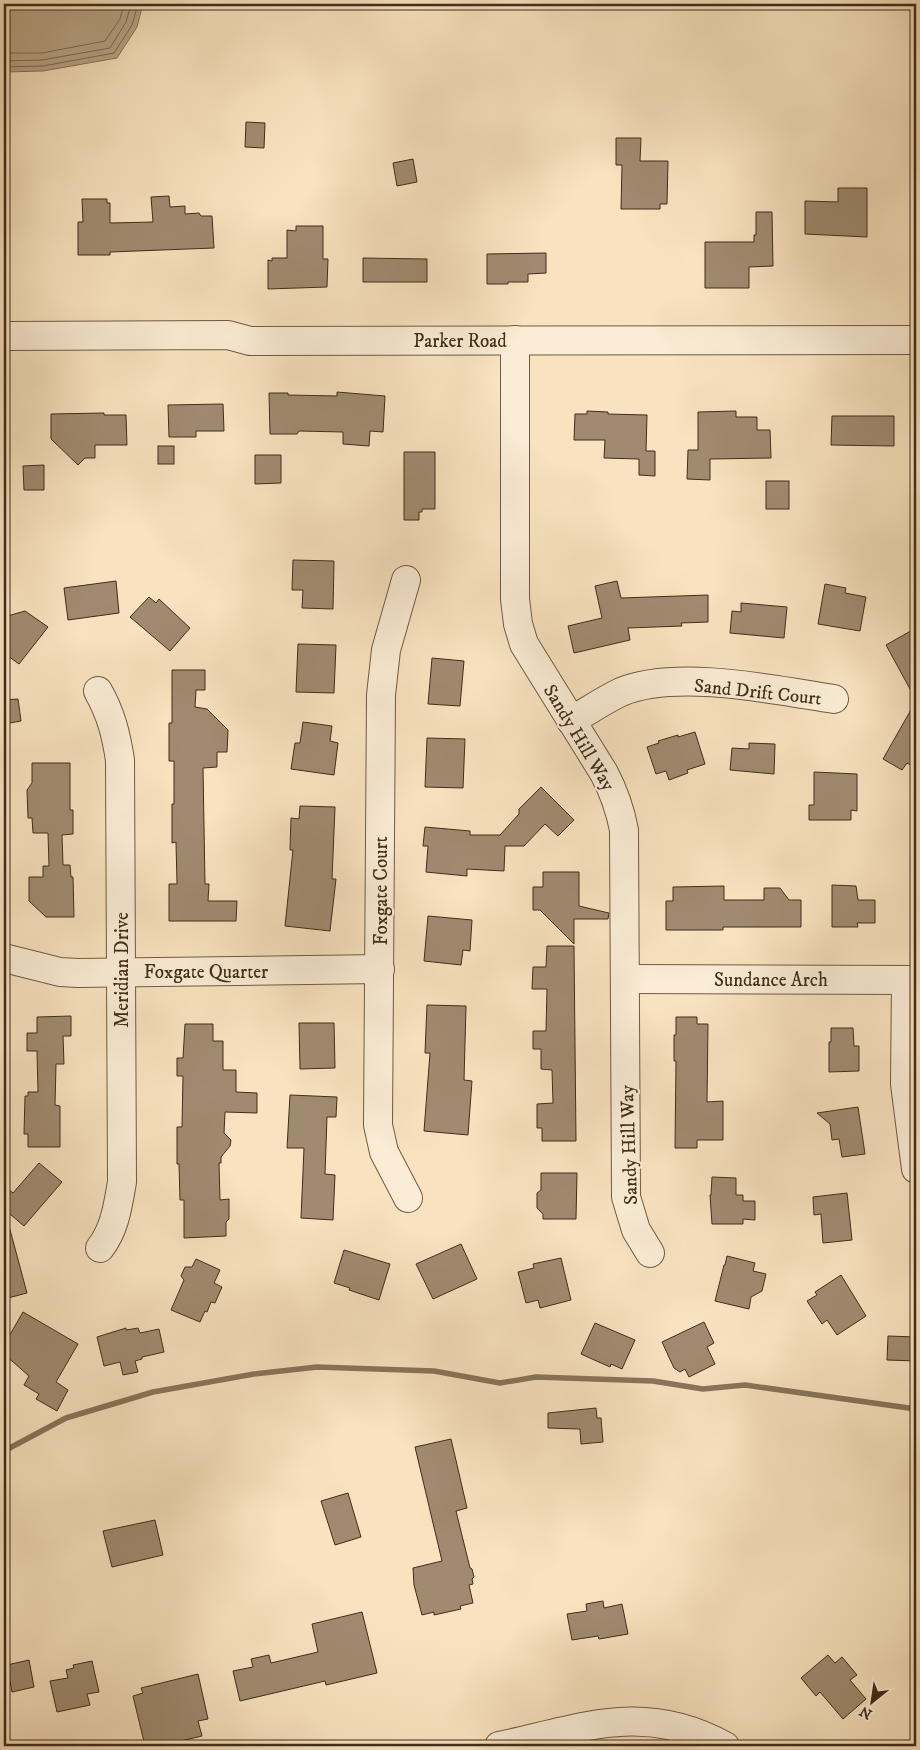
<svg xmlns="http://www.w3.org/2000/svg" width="920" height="1750" font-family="'IM FELL DW Pica',serif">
	<rect width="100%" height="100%" fill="#f8e2bf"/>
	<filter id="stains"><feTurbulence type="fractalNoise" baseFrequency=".004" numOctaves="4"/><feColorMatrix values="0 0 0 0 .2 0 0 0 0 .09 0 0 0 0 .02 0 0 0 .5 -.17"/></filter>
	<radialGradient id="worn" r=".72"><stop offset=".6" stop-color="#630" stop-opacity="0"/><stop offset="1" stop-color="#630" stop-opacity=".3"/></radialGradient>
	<path fill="#baa487" stroke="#8a745b" d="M4,4H143L137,27L117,58L43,71L4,72Z"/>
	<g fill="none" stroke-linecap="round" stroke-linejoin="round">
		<g stroke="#7e6850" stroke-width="1">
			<path d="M4,53H42L105,41L120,19L124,4"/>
			<path d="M4,61L42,60L110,48L126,22L131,4"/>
			<path d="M4,67L43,66L114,53L132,25L138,4"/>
		</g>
		<path stroke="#8a745b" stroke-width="5.5" d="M4,1451L66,1418L153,1392L254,1374L317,1367L434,1371L500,1383L536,1377L653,1381L703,1389L745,1385L916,1409"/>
	</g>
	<g fill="#a08b70" stroke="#412d1a">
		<path d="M246,122L265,123L264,148L245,147Z"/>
		<path d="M616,138H641L640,161H668L667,204H660V209H621L622,165H616Z"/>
		<path d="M413,159L417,182L397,186L393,163Z"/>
		<path d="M838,188H867V237L805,234V201L838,202Z"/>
		<path d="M169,196L170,207L185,206V214L199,213L201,216H212L214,248L110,252V255H78V222H83L82,199H107V203H110V223L153,222L151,197Z"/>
		<path d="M756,212H772L773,266L749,267V288H705V242H754V235H756Z"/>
		<path d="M296,226H323V259H328L327,287L268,289V260L272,261V258H287V230L296,231Z"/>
		<path d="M546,253V273L528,274V282H508V284H487V254Z"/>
		<path d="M363,258L427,259V282H363Z"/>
		<path d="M337,392L385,396L383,432L370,431L369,446L343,444V432L299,431L297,434H270L269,393H288V395L337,396Z"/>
		<path d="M223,404L224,431H196V437H169L168,405Z"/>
		<path d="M587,411L608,412V414L647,415L646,451H655V476L639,475V459L604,458L605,440H574L575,414H587Z"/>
		<path d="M736,411V417H757V430H770L771,458L710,459V480L687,479L688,450H698V412Z"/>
		<path d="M104,413V415H126L127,445H95V458H85L78,465L51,439V414Z"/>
		<path d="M832,416H894V446L831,445Z"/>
		<rect x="158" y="446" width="16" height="18"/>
		<path d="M404,452H435V509H422V512H419V520H404Z"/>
		<path d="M255,455H281V483L255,484Z"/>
		<path d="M44,465V490H24L23,466Z"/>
		<rect x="766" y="481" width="23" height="28"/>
		<path d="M293,560L334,561L333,609L302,608L303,590H292Z"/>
		<path d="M116,581L119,613L68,620L64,588Z"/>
		<path d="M617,581L621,598L708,595V622L681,623L682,626L628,628L630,640L574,653L568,626L602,618L595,586Z"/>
		<path d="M825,584L846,588L845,593L866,597L860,631L818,624Z"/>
		<path d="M149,597L156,603L159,599L190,628L170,651L130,617Z"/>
		<path d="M741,603L787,607L784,638L730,633L732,611L741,612Z"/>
		<path d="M25,611L48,627L19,664L4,653V617Z"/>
		<path d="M916,628V700L886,645Z"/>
		<path d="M298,644L336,645L334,693L296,692Z"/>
		<path d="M432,658L464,661L460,706L428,704Z"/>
		<path d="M172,670H205V690H196L195,707L207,709L228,730L227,752H217V767L203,768L205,884H209L208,901H237L236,921H169V884H177L176,842L172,843V804H174V761H169V723H172Z"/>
		<path d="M18,699L21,721L4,724V700Z"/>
		<path d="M916,701V768L907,763L902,770L883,759Z"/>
		<path d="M303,722L332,726L330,741L338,743L334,775L291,769L295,743H300Z"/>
		<path d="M695,732L705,764L687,770L688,773L669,780L666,771L656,774L647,747L659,743L658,741L678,735V737Z"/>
		<path d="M427,738L465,739L463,788L425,787Z"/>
		<path d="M749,743L775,744L774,774L730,770L732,748L749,749Z"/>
		<path d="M32,763H70V810H73V834L62,835L63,865H70L71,877H73L74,917H46L29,901V877H43V866H49L48,833H33L32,818H28L27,790L32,783Z"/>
		<path d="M814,772L857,774V811L851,810V820H809V805H814Z"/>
		<path d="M541,787L574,820L558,836L545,824L524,846H505L504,871L467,869V876L426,872L428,846H423L425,827L470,831V835H500L519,814V809Z"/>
		<path d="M300,806L335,807L332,879H336L330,931L285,926L293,850H290L291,818L299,819Z"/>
		<path d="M543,872H579V906L609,913L608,919H574V944L540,910H533V887H543Z"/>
		<path d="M832,885L856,886L858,900H875V923H857L858,927H832Z"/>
		<path d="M724,886V900H764V888H780L789,900H801V927H723V930H666V901H673V887Z"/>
		<path d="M428,916L472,920L470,951L463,950L461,965L424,961Z"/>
		<path d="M547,946H574L576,1141H542V1128H537V1104L553,1103L552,1070L541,1069V1049H533V1031H546L547,989H532L533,967H546Z"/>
		<path d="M427,1005L466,1006L464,1080L472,1081L468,1135L424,1131L430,1053H425Z"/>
		<path d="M71,1016V1036H63L64,1064H56L55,1105L60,1106V1147H28V1134H24L25,1096H28V1092H38L37,1051H27V1033H37V1017Z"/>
		<path d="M676,1017H697V1024H708L707,1102L723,1101V1140H697V1148H675L676,1061H674V1035H676Z"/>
		<path d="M299,1023H334L335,1068L300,1069Z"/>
		<path d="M185,1024H213V1041H223V1070H236V1092L257,1093V1113L225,1112L224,1133L231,1140L230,1146L221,1157V1163H219L220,1200L229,1199V1219L226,1222V1236L184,1238V1200H180L179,1164H177V1127H182L183,1076H177V1058H183Z"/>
		<path d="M831,1028H853L854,1046H859V1071L829,1072V1042H831Z"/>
		<path d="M290,1095L337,1097L336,1117H327L325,1174L335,1175L333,1220L301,1218L304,1148H287Z"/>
		<path d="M858,1107L865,1154L842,1157L839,1139L832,1140L830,1124L817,1113Z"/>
		<path d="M39,1163L62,1182L24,1226L4,1209V1185L13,1193Z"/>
		<path d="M541,1173H577L576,1219H543V1214L537,1208V1193L541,1190Z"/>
		<path d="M712,1177L736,1178V1195H743V1201H755V1220L743,1219V1224H712L710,1195H711Z"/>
		<path d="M847,1193L852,1240L823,1243L821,1214L814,1215L813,1197Z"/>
		<path d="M4,1226H9L27,1293L4,1299Z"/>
		<path d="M461,1244L477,1279L433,1299L416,1264Z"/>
		<path d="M344,1250L390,1264L379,1300L349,1290L350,1288L334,1283Z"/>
		<path d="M727,1256L755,1263L753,1271L766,1274L762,1291L751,1297L749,1309L715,1301L724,1265H725Z"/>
		<path d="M561,1258L571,1300L540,1308L538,1300L526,1303L518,1272L534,1268L533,1264Z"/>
		<path d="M196,1259L220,1270L214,1283L222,1287L215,1303L211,1302L207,1312L205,1311L200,1322L171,1310L184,1280L181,1276L185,1267H192Z"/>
		<path d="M841,1275L866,1316L837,1335L827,1320L822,1324L807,1301L817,1295L815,1292Z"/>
		<path d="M23,1312L78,1344L56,1382L68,1390L57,1411L36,1399L39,1394L24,1385L29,1376L4,1354V1345Z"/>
		<path d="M704,1322L714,1343L707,1347L715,1364L689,1377L685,1369L680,1372L674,1368L662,1342Z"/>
		<path d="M595,1323L635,1340L622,1369L611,1364L610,1367L581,1354Z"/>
		<path d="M126,1328V1330L138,1328L140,1333L159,1329L164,1352L142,1357V1359L135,1361L138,1372L123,1375L120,1362L104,1366L97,1337Z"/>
		<path d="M888,1336L916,1337V1361L887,1360Z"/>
		<path d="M596,1408L597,1418H601L603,1442L581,1444L580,1429L548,1428V1413Z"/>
		<path d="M451,1439L467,1508L456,1511L470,1568L472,1569L474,1577L472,1579L473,1584L469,1585L473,1603L460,1606L461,1609L434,1615V1612L422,1615L414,1585L413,1568L442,1561L415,1447Z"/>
		<path d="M348,1493L361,1537L335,1545L321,1501Z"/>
		<path d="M155,1520L163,1555L112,1567L103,1531Z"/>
		<path d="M603,1601L604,1608L622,1604L628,1634L599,1639L598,1636L572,1640L567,1614L587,1611L586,1604Z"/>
		<path d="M362,1612L377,1673L326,1685L325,1681L240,1701L233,1671L253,1667L251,1659L269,1655L271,1663L318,1652L312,1624Z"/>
		<path d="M828,1655L835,1663L842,1657L857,1675L850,1680L866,1699L843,1719L820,1692L816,1696L801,1678Z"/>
		<path d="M29,1660L34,1687L12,1692L7,1665Z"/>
		<path d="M92,1661L99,1692L87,1694L90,1705L57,1712L50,1681L68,1678L66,1670L74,1668L73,1665Z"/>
		<path d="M198,1674L208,1719L198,1721L202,1736L160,1746H145L133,1696L143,1693L141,1688Z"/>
	</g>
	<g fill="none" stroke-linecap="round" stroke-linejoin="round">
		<defs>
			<g id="minor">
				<path d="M4,336L228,335L250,341L916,340"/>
				<path d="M515,340V599L518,624L524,644L604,773C614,792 620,809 624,830L626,1197L636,1230L650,1253"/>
				<path d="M406,580L386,650L381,695L378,1125L384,1152L408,1198"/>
				<path d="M98,691C111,714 116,734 120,760L122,1182C118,1205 115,1229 100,1248"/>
				<path d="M571,721C588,711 604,700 621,692C677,669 775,690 834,699"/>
				<path d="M4,958L60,972L78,973L380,969"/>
				<path d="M626,979L916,980"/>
				<path d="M906,980L905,1084L916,1169"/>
				<path d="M499,1746C583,1728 644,1701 725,1746"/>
			</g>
		</defs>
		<use href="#minor" stroke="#6f5a43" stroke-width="30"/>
		<use href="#minor" stroke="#faecd5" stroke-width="28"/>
	</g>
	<g text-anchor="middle" stroke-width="4.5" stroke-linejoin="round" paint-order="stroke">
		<g font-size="19" fill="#412d1a" stroke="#faecd5">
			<text x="460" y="347">Parker Road</text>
			<text transform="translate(758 691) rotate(6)" y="7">Sand Drift Court</text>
			<text transform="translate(580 737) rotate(59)" y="7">Sandy Hill Way</text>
			<text transform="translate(380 891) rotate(-90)" y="7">Foxgate Court</text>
			<text transform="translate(121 970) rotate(-90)" y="7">Meridian Drive</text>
			<text x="206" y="978">Foxgate Quarter</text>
			<text x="771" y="986">Sundance Arch</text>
			<text transform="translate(628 1145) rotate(-92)" y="7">Sandy Hill Way</text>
		</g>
	</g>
	<rect width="920" height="1750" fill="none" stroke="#f8e2bf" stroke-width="20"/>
	<rect x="5" y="5" width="910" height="1740" fill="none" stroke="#412d1a" stroke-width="2.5"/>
	<rect x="10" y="10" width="900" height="1730" fill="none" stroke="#412d1a"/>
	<g transform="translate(872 1702) rotate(210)" stroke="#faecd5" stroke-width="4" paint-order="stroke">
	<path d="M0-4L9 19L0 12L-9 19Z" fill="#412d1a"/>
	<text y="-8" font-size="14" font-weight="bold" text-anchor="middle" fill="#412d1a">N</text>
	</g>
	<rect width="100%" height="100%" filter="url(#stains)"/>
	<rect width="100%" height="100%" fill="url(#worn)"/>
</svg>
